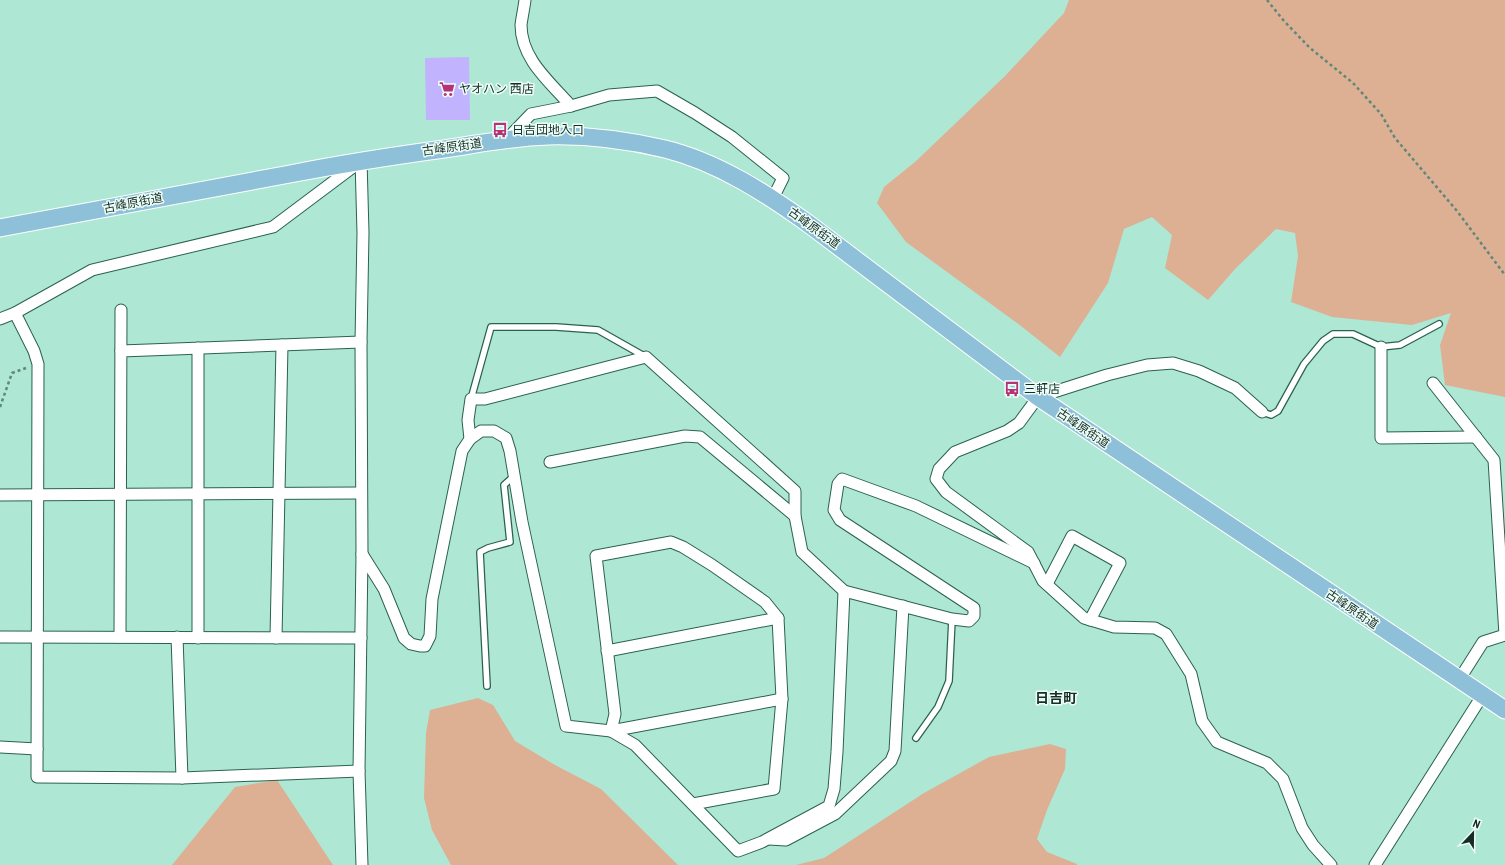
<svg xmlns="http://www.w3.org/2000/svg" width="1505" height="865" font-family="'Roboto Condensed','Noto Sans JP',sans-serif">
	<rect width="100%" height="100%" fill="#aee7d4"/>
	<g fill="#ddb094">
		<path d="M1069,0H1505V397L1445,385L1440,345L1451,313L1412,325L1332,317L1291,302L1298,256L1295,233L1276,229L1235,269L1208,300L1165,268L1172,235L1152,217L1124,229L1108,283L1060,357L1021,326L906,242L877,203L884,187L915,162L1005,76L1064,13Z"/>
		<path d="M478,698L493,705L515,741L555,765L601,789L678,865H451L432,830L424,798L426,733L430,710Z"/>
		<path d="M1050,744L1066,749L1065,769L1047,810L1037,839L1047,852L1077,864V865H796L824,858L924,793L989,757Z"/>
		<path d="M277,780L333,865H172L235,787Z"/>
	</g>
	<path fill="#c2b3fe" d="M469,57L470,120H426L425,58Z"/>
	<g fill="none" stroke-linecap="round" stroke-linejoin="round">
		<defs>
			<g id="lane">
				<path d="M471,399L491,327H556L598,330L644,356"/>
				<path d="M1262,412L1271,415L1278,411L1304,364L1323,341L1333,334H1353L1381,347L1400,345L1439,324"/>
				<path d="M487,686L480,552L488,548L510,542L504,485L514,476"/>
				<path d="M916,738L938,707L949,681L952,619"/>
			</g>
			<g id="street">
				<path d="M525,0C524,8 522,17 521,25C521,59 550,82 571,106"/>
				<path d="M506,140L531,114L571,106L609,95L657,91L695,113L732,137L783,178L773,198"/>
				<path d="M361,160L363,233L361,342L362,554L359,771L362,865"/>
				<path d="M15,313L34,351L38,364L37,777L182,778L359,771"/>
				<path d="M0,319L15,313L92,270L273,227L357,164"/>
				<path d="M1381,347V438L1476,437"/>
				<path d="M198,348V638"/>
				<path d="M121,351L361,342"/>
				<path d="M1433,383L1494,460L1505,635L1483,642L1459,680"/>
				<path d="M1262,412L1235,388L1199,371L1173,363L1147,365L1107,375L1038,397L1019,423L1007,431L955,452L939,469L936,479L946,492L1028,552L1043,581L1084,618L1114,627L1155,628L1166,634L1191,674L1202,721L1217,742L1267,763L1283,779L1302,828L1313,845L1331,865"/>
				<path d="M470,439L468,420L471,399H485L646,357L795,491V516L802,552L844,591L952,619L969,621L974,616V608L840,520L834,510L838,484L842,479L916,506L1034,563"/>
				<path d="M550,462L685,436L700,437L795,516"/>
				<path d="M0,495L361,493"/>
				<path d="M362,554L384,589L404,638L411,644L420,646H425L430,636L432,599L462,451L470,439L481,431H494L506,438L510,451L522,522L566,726L611,731L782,699"/>
				<path d="M1047,584L1072,536L1120,563L1090,620"/>
				<path d="M0,637L361,638"/>
				<path d="M120,637L121,310"/>
				<path d="M177,637L182,778"/>
				<path d="M276,638L282,345"/>
				<path d="M607,651L778,618"/>
				<path d="M611,731L615,714L596,556L671,542L683,547L712,565L765,602L778,618L782,699L774,789L693,804"/>
				<path d="M611,731L635,745L738,851L762,842L829,806L834,789L837,752L844,591"/>
				<path d="M0,747L37,749"/>
				<path d="M769,839L786,840L835,814L891,761L895,751L903,606"/>
				<path d="M1375,865L1482,696"/>
			</g>
			<path id="primary" d="M0,228C97,210 193,192 290,174C341,164 392,156 444,149C478,144 513,137 548,136C588,135 627,140 665,149C718,162 767,194 810,225L1038,397L1505,710"/>
		</defs>
		<use href="#lane" stroke="#2b6152" stroke-width="8"/>
		<use href="#street" stroke="#2b6152" stroke-width="13"/>
		<use href="#primary" stroke="#fff" stroke-width="19"/>
		<g stroke="#5f877a" stroke-width="2.5" stroke-dasharray="3 3" stroke-linecap="butt">
			<path d="M1267,0L1284,21L1310,48L1353,83L1381,114L1395,138L1457,211L1505,275"/>
			<path d="M0,407L12,373L26,368"/>
		</g>
		<use href="#lane" stroke="#fff" stroke-width="5.5"/>
		<use href="#street" stroke="#fff" stroke-width="11"/>
		<use href="#primary" stroke="#8fc0d9" stroke-width="17"/>
	</g>
	<defs>
		<symbol id="supermarket-bare" viewBox="-9 -9 18 18"><path d="M-6-5.5h2.5l.6 2H6L4.5 2H-2.5L-4.4-4H-6ZM-1.5 3.2a1.3 1.3 0 1 0 .1 0ZM3 3.2a1.3 1.3 0 1 0 .1 0Z" fill="#b63176" stroke="#edfef8" stroke-width="2.5" paint-order="stroke"/></symbol>
		<symbol id="bus-bare" viewBox="-9 -9 18 18"><path d="M-5-6H5V4H4V6H2V4H-2V6H-4V4H-5ZM-3.5-4V0h7V-4ZM-3.5 1.2v1.5H-2V1.2ZM2 1.2v1.5H3.5V1.2Z" fill="#b63176" stroke="#edfef8" stroke-width="2.5" paint-order="stroke"/></symbol>
	</defs>
	<g fill-rule="evenodd">
		<use href="#supermarket-bare" x="436" y="78" width="22" height="22"/>
		<use href="#bus-bare" x="489" y="119" width="22" height="22"/>
		<use href="#bus-bare" x="1001" y="378" width="22" height="22"/>
	</g>
	<g text-anchor="middle" stroke-width="3" stroke-linejoin="round" paint-order="stroke">
		<g font-size="12" fill="#162d26" stroke="#edfef8" text-anchor="start">
			<text x="459" y="93">ヤオハン 西店</text>
			<text x="512" y="134">日吉団地入口</text>
			<text x="1024" y="393">三軒店</text>
		</g>
		<g font-size="12" fill="#162d26" stroke="#edfef8">
			<text transform="translate(452 147) rotate(-8)" y="4">古峰原街道</text>
			<text transform="translate(133 203) rotate(-11)" y="4">古峰原街道</text>
			<text transform="translate(814 228) rotate(36)" y="4">古峰原街道</text>
			<text transform="translate(1083 428) rotate(34)" y="4">古峰原街道</text>
			<text transform="translate(1352 609) rotate(34)" y="4">古峰原街道</text>
		</g>
		<g font-size="14" font-weight="bold" fill="#162d26" stroke="#edfef8">
			<text x="1056" y="703">日吉町</text>
		</g>
	</g>
	<g transform="translate(1473 833) rotate(22)" stroke="#edfef8" stroke-width="3" paint-order="stroke">
	<path d="M0-3L7 15L0 10L-7 15Z" fill="#162d26"/>
	<text y="-6" font-size="11" font-weight="bold" text-anchor="middle" fill="#162d26">N</text>
	</g>
</svg>
